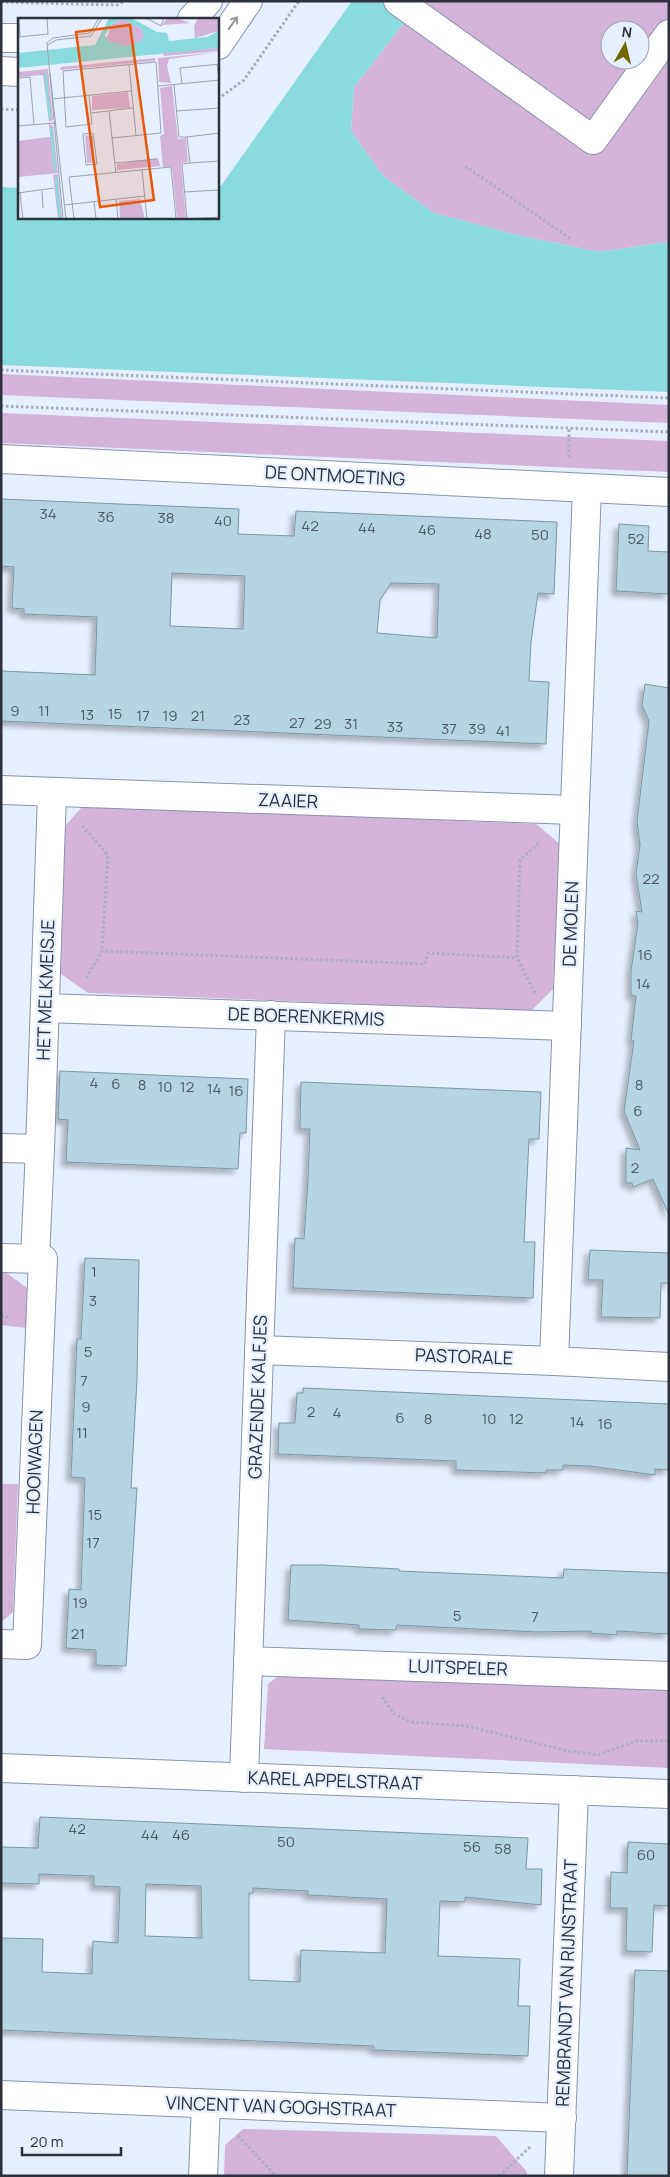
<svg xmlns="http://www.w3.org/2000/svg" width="670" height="2177" font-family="Manrope,sans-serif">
	<defs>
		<filter id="shadow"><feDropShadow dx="-4.5" dy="4.5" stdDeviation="2.5" flood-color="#0004"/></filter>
	</defs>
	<rect width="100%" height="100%" fill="#e6effe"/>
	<g fill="#d3b3d7" fill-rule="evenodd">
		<path d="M421,1H669V242L599,252L517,235L434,213L383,176L351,131L354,87ZM610,30H640V60H610Z"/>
		<path d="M1,374L669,405V423L1,395Z"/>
		<path d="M1,413L669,441V472L1,443Z"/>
		<path d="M84,805L536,824L560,844L553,989L531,1011L88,993L61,974L64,827Z"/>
		<path d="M1,1269L27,1288V1328L1,1325Z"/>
		<path d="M1,1484H18L13,1612L1,1622Z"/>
		<path d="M282,1673L669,1690V1768L264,1749L268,1684Z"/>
		<path d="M243,2129L496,2136L527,2172V2176H224L225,2145Z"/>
	</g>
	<path fill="#8adbdd" d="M352,1H421L354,87L351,131L383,176L434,213L517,235L599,252L669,242V392L1,365V187L19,188V218H218V190Z"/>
	<g fill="#b6d3e2" stroke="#7b97a4" fill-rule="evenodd" filter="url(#shadow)">
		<path d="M1,499L239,509L238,534L294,536L296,511L557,522L554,594L538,593L531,642L529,681L549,682L546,744L1,721V671L95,675L97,617L24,614V609L12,608L14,567L1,566ZM172,573L245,576L243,629L170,626ZM391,583L439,584L437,638L377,633L380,600Z"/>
		<path d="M619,524L649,526L648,551L669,552V594L616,591Z"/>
		<path d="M645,684L669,688V1215L653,1179L633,1187L632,1183H626V1148L640,1150L624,1111L634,1041L631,1040L636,996L631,995V971L638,923L636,911L642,912L636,874L640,845L637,821L649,721L642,705Z"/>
		<path d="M60,1071L248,1079L246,1133H240L238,1169L66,1162L68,1120L58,1119Z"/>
		<path d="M301,1082L541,1092L539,1139H529L524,1242H535L533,1298L293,1288L295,1238L304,1239L308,1180L310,1129H300Z"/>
		<path d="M590,1250L669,1253V1283H661L660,1318L601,1317L603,1280H588Z"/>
		<path d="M85,1258L139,1260L137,1379L131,1488H137L126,1666L96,1665V1650L66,1648L69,1589L81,1590L85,1478L71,1477L77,1339H81Z"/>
		<path d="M303,1388L669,1404V1470L655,1469V1475L590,1466L563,1465V1470H546V1473L456,1470V1461L278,1454L279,1423H295L297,1393H303Z"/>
		<path d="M291,1565H322L399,1569V1571L563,1578L564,1569L669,1573V1634L617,1631V1635L591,1633V1631L537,1632L397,1625L396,1630L359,1629V1625L288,1620Z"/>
		<path d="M40,1817L528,1838L526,1869H542L541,1905L465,1897V1902L440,1901L438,1956L520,1959L518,2006H530L528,2056L374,2050V2046L1,2030V1938L43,1939L42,1972L92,1974L93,1941L118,1943L120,1887L94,1886V1876L39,1874V1884L1,1883V1847L38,1848ZM146,1884L201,1886L202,1938L145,1936ZM253,1888L308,1891V1895L387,1899L385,1953L301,1950L300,1982L249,1980V1893H253Z"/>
		<path d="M628,1842L669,1844V1906L654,1905L652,1952L626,1951L627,1908H610L611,1872L627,1873Z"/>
		<path d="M635,1970L669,1971V2176H627Z"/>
	</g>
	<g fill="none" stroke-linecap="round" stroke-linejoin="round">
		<defs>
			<g id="minor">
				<path d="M398,1L593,140L669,34"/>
				<path d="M192,19L208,1"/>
				<path d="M1,38H19"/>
				<path d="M218,45L248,1"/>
				<path d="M1,71L19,72"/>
				<path d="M1,459L669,492"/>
				<path d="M1,790L575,810"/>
				<path d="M45,1008L567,1026"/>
				<path d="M1,1148L40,1149L52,793"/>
				<path d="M1,1258L43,1259L27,1645L1,1644"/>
				<path d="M35,1259L40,1149"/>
				<path d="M259,1350L554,1361L669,1367"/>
				<path d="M554,1361L587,488"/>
				<path d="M248,1661L669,1676"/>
				<path d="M1,1768L669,1794"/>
				<path d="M244,1778L271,1015"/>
				<path d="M1,2095L562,2118"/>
				<path d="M203,2176L206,2104"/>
				<path d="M559,2176L574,1790"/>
			</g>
		</defs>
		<use href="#minor" stroke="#8795ab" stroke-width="30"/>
		<g stroke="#a7aebc" stroke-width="3" stroke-dasharray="2.5 2.5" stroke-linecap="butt">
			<path d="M1,2L117,5L125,1"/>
			<path d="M218,99L244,80L299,1"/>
			<path d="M1,109L19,110"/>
			<path d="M465,166L571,239"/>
			<path d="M1,370L669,398"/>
			<path d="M1,406L669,432"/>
			<path d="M569,457V428"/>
			<path d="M82,826L108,855L102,951"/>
			<path d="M86,978L102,951L425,964L428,953L517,958"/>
			<path d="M535,993L517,958L520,860L541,841"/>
			<path d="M1,1316L11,1317"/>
			<path d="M382,1697L394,1714L411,1722L467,1726L568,1751L598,1755L636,1741H669"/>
			<path d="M238,2136L276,2176"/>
			<path d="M499,2176L530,2147"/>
		</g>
		<use href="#minor" stroke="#fff" stroke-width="28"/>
	</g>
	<defs><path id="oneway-shaft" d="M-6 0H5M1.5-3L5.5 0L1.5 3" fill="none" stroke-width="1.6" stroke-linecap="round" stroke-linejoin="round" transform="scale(1.25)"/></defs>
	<use stroke="#96989d" href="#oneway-shaft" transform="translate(233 23) rotate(-55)"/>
	<g text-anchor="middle" stroke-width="4.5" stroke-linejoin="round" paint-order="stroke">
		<g font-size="15" fill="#4e5a65">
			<text x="48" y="519">34</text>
			<text x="106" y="522">36</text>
			<text x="166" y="523">38</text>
			<text x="223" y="526">40</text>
			<text x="310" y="531">42</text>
			<text x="367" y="533">44</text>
			<text x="427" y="535">46</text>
			<text x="483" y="539">48</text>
			<text x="540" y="540">50</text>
			<text x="636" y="544">52</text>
			<text x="15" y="716">9</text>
			<text x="44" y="716">11</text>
			<text x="115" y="719">15</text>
			<text x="87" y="720">13</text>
			<text x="143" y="721">17</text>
			<text x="170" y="721">19</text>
			<text x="198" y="721">21</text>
			<text x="242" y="725">23</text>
			<text x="297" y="728">27</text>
			<text x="323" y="729">29</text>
			<text x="351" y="729">31</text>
			<text x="395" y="732">33</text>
			<text x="449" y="734">37</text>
			<text x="477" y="734">39</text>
			<text x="503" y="736">41</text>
			<text x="651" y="884">22</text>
			<text x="645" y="960">16</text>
			<text x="643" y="989">14</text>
			<text x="94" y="1088">4</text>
			<text x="116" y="1089">6</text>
			<text x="142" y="1090">8</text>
			<text x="639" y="1090">8</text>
			<text x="165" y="1092">10</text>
			<text x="187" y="1092">12</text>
			<text x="214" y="1094">14</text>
			<text x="236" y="1096">16</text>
			<text x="638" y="1116">6</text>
			<text x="635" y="1173">2</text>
			<text x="94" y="1277">1</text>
			<text x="93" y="1306">3</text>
			<text x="88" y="1357">5</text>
			<text x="84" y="1386">7</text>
			<text x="86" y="1412">9</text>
			<text x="311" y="1417">2</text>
			<text x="337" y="1418">4</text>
			<text x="400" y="1423">6</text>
			<text x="428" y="1424">8</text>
			<text x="489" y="1424">10</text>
			<text x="516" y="1424">12</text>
			<text x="577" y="1427">14</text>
			<text x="605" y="1429">16</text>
			<text x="82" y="1438">11</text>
			<text x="95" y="1520">15</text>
			<text x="93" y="1548">17</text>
			<text x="80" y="1608">19</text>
			<text x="457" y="1621">5</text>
			<text x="535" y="1622">7</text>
			<text x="78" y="1639">21</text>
			<text x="77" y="1834">42</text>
			<text x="150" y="1840">44</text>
			<text x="181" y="1840">46</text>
			<text x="286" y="1847">50</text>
			<text x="472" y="1852">56</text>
			<text x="503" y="1854">58</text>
			<text x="646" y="1860">60</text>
		</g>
		<g font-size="18" fill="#2c313b" stroke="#e6effe">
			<text transform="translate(335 476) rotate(3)" y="6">DE ONTMOETING</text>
			<text transform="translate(288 801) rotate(2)" y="6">ZAAIER</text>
			<text transform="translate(571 924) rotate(-88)" y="6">DE MOLEN</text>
			<text transform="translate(46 990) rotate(-88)" y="6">HET MELKMEISJE</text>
			<text transform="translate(306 1017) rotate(2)" y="6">DE BOERENKERMIS</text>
			<text transform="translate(464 1357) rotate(2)" y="6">PASTORALE</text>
			<text transform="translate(258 1397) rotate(-88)" y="6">GRAZENDE KALFJES</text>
			<text transform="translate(35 1462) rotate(-88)" y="6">HOOIWAGEN</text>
			<text transform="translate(458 1668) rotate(2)" y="6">LUITSPELER</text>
			<text transform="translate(335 1781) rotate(2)" y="6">KAREL APPELSTRAAT</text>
			<text transform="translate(567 1983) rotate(-88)" y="6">REMBRANDT VAN RIJNSTRAAT</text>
			<text transform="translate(281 2107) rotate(2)" y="6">VINCENT VAN GOGHSTRAAT</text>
		</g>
	</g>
	<g transform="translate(18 18)">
		<rect width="201" height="201" fill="#e6effe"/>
		<path d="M150,0H158L172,5L144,7ZM180,0L201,1V13L177,20L176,8ZM105,1L125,12V22L109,28L95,26L88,21L94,6ZM201,30V33L146,38L145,35ZM201,34L151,41L149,48L153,65L141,64L140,40ZM137,40V43L42,52L43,49ZM30,51L35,102L31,104L25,57L0,59V54ZM154,68L160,121L168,120L170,144L163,145L168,201H159L154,149H145L142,118L146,116L142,70ZM110,74L112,90L74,92V78ZM31,106L35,108L40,155L0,159V123L32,119ZM67,117L75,118L76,145H69ZM140,140L142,148L99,152V146ZM40,156L44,201H40L35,157ZM122,181L127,201H102L101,183Z" fill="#d3b3d7"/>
		<path d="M91,0H113L139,14L149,15L151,23L189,19L201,13V30L0,50V35L77,27ZM105,1L125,12V22L109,28L91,24L87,17L94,6Z" fill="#8adbdd" fill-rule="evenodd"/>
		<path fill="none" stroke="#8adbdd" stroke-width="2.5" d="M27,55L32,100M33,110L37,153M38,159L42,201"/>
		<path fill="none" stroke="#9ca3b0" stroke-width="1" d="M1,0L2,18M29,0L30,17M128,0L143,8L146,0M0,19L30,16M30,27L38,22L73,18L84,0M199,46L201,62M111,47L118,117M32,55L48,201M0,60L12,59L16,107M164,66L162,50L202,46M156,67L161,119H169L172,145L164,146L169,201M140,68L202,62M71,77L74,106L48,109L45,53L138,44L143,115L94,120M34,81L113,73M91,93L98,155M158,93L202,90M73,95L115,90M0,108L37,105M75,115L79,146L68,147L65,116ZM169,119L202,115M97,145L139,141M172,145L202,143M124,152L129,201M24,173L25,190M166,174L202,172M0,175L36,170M2,175L5,201M98,181L100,201M76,183L78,201M46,187L127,178M45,201L29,25L35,20L72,15L81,0M56,201L51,159L153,149L158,201M169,201L202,199"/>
		<path fill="#e8590c" fill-opacity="0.15" stroke="#e8590c" stroke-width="2.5" d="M112,7L136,182L82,189L58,14Z"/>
		<rect width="201" height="201" fill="none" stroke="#2c313b" stroke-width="2.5"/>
	</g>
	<rect width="670" height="2177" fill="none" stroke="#2c313b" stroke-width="5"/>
	<g transform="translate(625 45) rotate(8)"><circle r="24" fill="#e6effe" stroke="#9ca3b0"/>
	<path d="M0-4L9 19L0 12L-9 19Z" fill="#706800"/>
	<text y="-8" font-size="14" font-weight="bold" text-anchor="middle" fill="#2c313b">N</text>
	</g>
	<path d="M22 2147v8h99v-8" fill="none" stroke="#2c313b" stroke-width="2.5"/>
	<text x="30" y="2147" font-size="15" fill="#2c313b" stroke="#e6effe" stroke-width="4" paint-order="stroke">20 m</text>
</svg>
